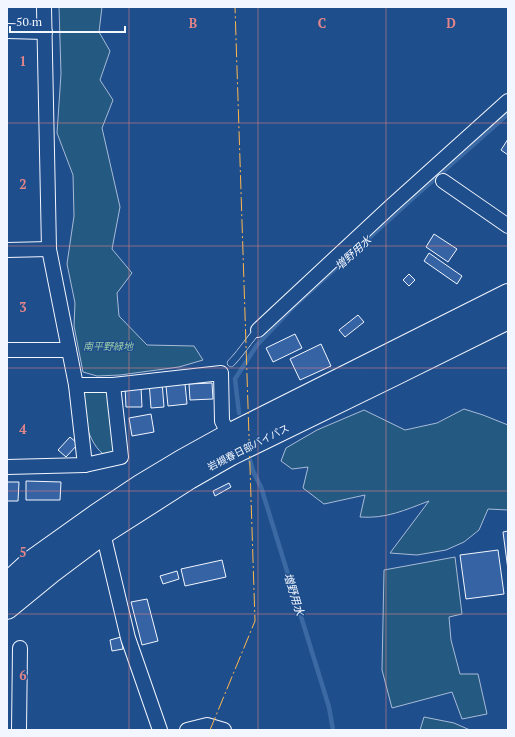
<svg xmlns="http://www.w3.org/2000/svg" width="515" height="737" font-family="'PT Serif','Noto Sans JP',serif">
	<rect width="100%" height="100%" fill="#1f4e8c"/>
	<g fill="#245a82" stroke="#a8bbd7">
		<path d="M59,7H102L99,32L110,51L100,80L113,100L102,128L120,207L112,249L132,273L117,293L119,316L147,345L194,346L203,360L179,367L120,375L97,376L83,372L74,326L75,303L67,264L74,216L73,175L57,133L61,74Z"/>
		<path d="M97,389L109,392L108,404L112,413L116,453L105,455C89,446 80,410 82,392Z"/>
		<path d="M464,409L483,415L508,425V510L488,509L479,530L464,542L446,550L417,555L390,553L429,501C405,510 386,519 360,517L365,495L324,504L303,488L308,467L292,469L281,461L286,448L317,430L364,410L405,430L437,423Z"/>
		<path d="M455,557L462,614L449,617L451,640L460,674H478L487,714L462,719L452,692L392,708L382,670L384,570Z"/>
		<path d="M424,717L454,723L470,730H420Z"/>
	</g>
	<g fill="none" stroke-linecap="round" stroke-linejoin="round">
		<g stroke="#3b69a3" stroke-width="4.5">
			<path d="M239,413L235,379L257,345L294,306L414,197L508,114"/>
			<path d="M250,460L253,471L261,487L329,707L333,730"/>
		</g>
	</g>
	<g fill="#3563a3" stroke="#f2f6ff">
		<path d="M508,139V155L501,150Z"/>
		<path d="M434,234L457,249L448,262L426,247Z"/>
		<path d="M429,253L462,276L457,284L424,261Z"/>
		<path d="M409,274L415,280L409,286L403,280Z"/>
		<path d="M358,315L364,322L345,337L339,330Z"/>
		<path d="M295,334L302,348L273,362L266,348Z"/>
		<path d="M321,344L331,366L300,380L290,359Z"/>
		<path d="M149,382H162L164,407L151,408Z"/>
		<path d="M212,383L213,399L190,400L189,384Z"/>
		<path d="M185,384L187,404L168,406L166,386Z"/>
		<path d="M125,387H141L142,407H126Z"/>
		<path d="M151,414L154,432L132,436L129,418Z"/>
		<path d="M70,437L78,444L66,457L58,450Z"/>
		<path d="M26,481L61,482L60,500H26Z"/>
		<path d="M7,482H19L18,501H7Z"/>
		<path d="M229,483L231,487L215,496L213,491Z"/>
		<path d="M508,531V570L503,532Z"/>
		<path d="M498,550L504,594L466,599L460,555Z"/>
		<path d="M222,560L226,577L185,586L181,569Z"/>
		<path d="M177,571L179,579L163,584L160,576Z"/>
		<path d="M147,599L158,641L142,645L131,602Z"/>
		<path d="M121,637L123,649L112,651L110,640Z"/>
	</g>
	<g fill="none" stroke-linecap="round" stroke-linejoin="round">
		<defs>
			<path id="lane" d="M231,363C241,353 248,341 258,330"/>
			<g id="street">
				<path d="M44,7L49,249L76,385L85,465"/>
				<path d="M7,31L45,32"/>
				<path d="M443,181L508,226"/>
				<path d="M7,250L49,249"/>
				<path d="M258,330L390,207L508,101"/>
				<path d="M7,350H69"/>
				<path d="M76,385H113L221,373L222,421L229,435"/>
				<path d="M7,467L85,465L121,457L113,385"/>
				<path d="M103,533L128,638L160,730"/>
				<path d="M19,730L20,648"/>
				<path d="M187,730L207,725L224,730"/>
			</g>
			<g id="highway">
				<path d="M7,584L31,562L97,515L142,485L182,461L229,435L508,295"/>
				<path d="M7,608L51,572L103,533L189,478L231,454L395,374L508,318"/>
			</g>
		</defs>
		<use href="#lane" stroke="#f2f6ff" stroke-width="8"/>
		<use href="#street" stroke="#f2f6ff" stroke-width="16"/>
		<use href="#highway" stroke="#f2f6ff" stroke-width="24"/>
		<use href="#lane" stroke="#1f4e8c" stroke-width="7"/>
		<use href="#street" stroke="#1f4e8c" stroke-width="14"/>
		<use href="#highway" stroke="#1f4e8c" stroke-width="22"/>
		<path stroke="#ffb74d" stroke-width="1" stroke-dasharray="14 3 2 3" stroke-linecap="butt" d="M210,730L255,621L235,7"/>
	</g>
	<path fill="none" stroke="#e38589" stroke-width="1" stroke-opacity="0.55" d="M129,7V730M258,7V730M386,7V730M7,123H508M7,246H508M7,368H508M7,491H508M7,614H508"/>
	<g text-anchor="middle" stroke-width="3" stroke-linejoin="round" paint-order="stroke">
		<g font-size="10" font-style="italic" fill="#97c8a6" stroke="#1f4e8c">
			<text x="108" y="350">南平野緑地</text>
		</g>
		<g font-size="10" fill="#f2f6ff" stroke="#1f4e8c">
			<text transform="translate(248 447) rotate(-27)" y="4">岩槻春日部バイパス</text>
		</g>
		<g font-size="11" font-style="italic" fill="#f2f6ff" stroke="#1f4e8c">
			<text transform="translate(353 253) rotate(-42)" y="4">増野用水</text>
			<text transform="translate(294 594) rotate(73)" y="4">増野用水</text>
		</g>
	</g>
	<g font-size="13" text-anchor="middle" font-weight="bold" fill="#e38589" stroke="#1f4e8c" stroke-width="3" stroke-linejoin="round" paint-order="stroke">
		<text x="193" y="28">B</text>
		<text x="322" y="28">C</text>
		<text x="451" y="28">D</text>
		<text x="23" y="66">1</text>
		<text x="23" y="189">2</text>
		<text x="23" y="312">3</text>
		<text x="23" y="434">4</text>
		<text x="23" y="557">5</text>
		<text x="23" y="680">6</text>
	</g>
	<rect width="515" height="737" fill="none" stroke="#f2f6ff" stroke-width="16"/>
	<path d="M10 26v6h115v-6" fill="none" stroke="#f2f6ff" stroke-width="2"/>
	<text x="16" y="26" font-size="12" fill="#f2f6ff" stroke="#1f4e8c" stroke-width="3" paint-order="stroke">50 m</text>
</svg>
